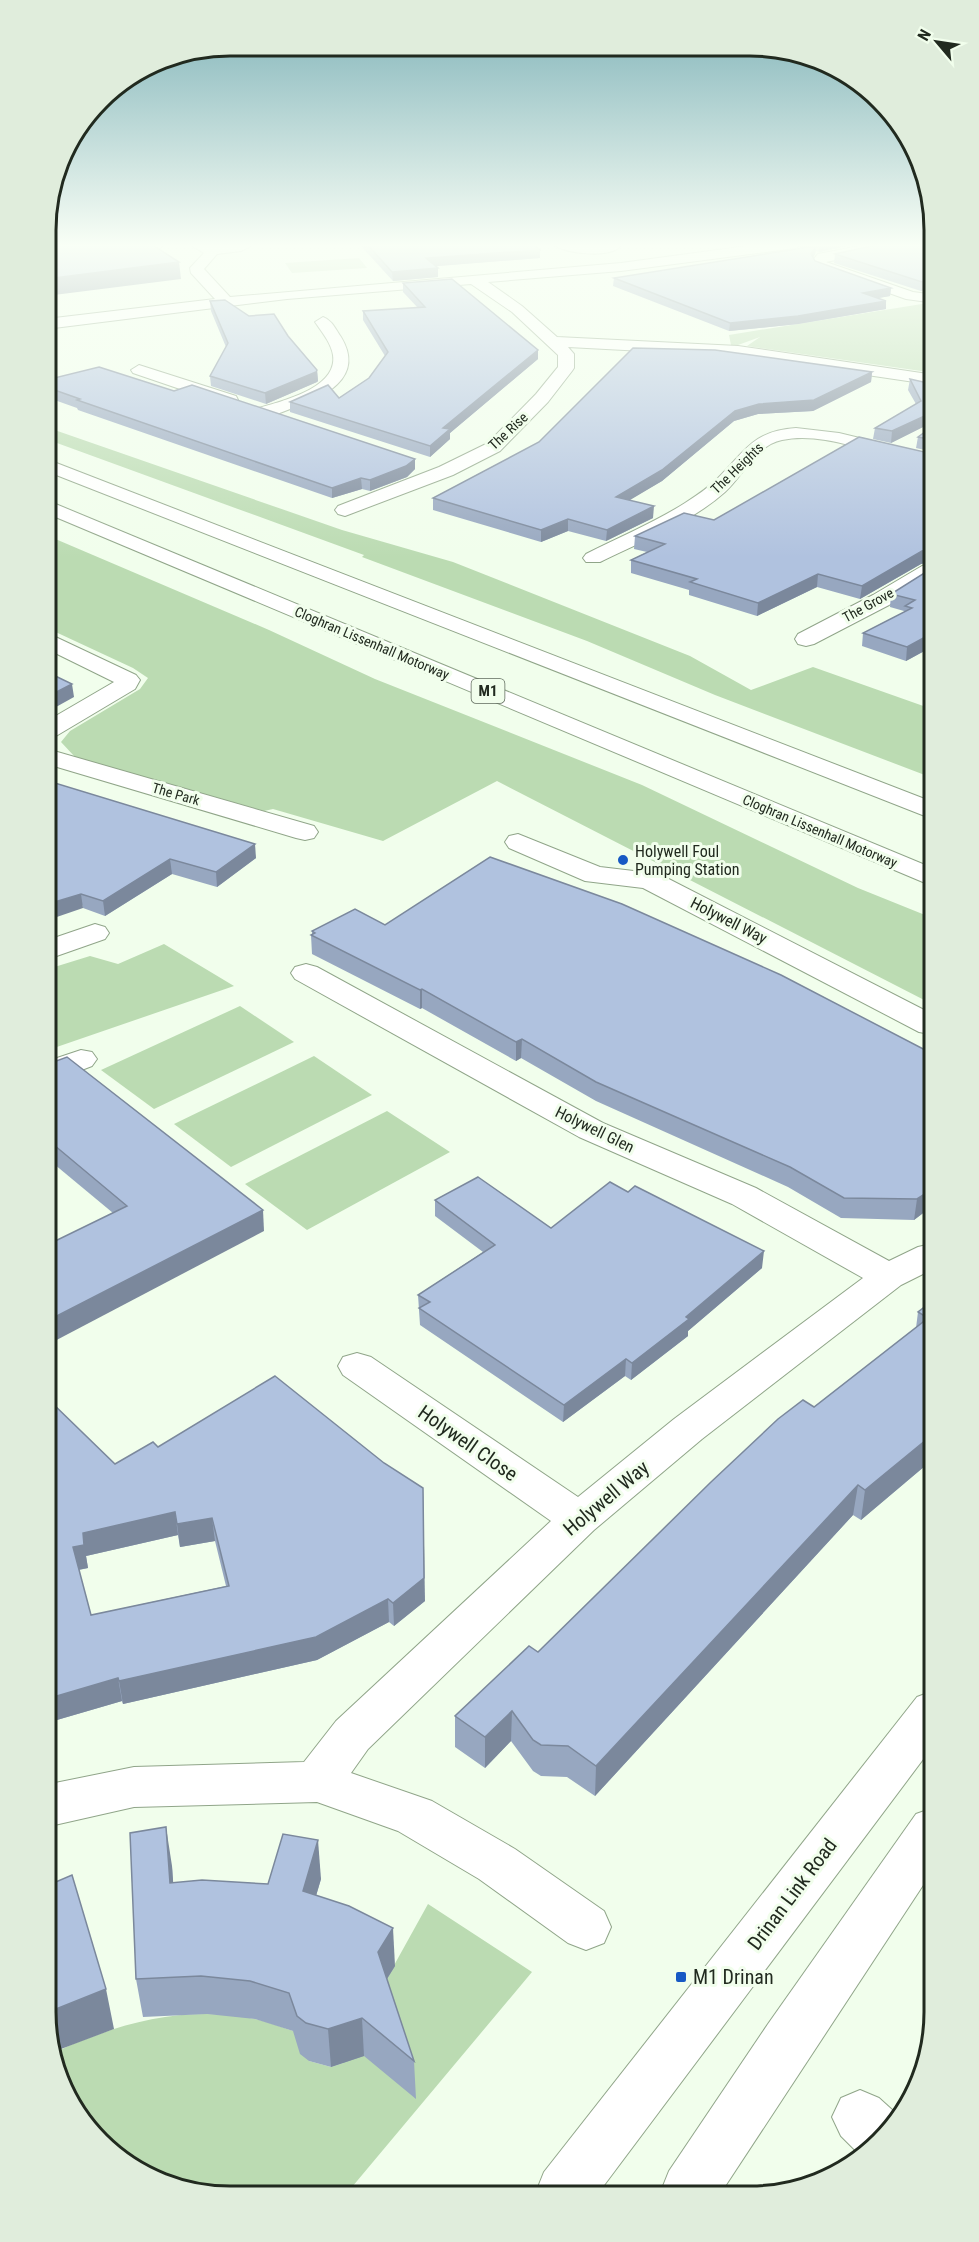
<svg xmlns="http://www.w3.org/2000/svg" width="979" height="2242" font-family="'Roboto Condensed',sans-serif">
	<rect width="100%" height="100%" fill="#f1feec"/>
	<g fill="#bbdbb2">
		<path d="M359,258L367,268L292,273L285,263Z"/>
		<path d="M928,303V372L747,346L760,337L738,345H731L729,335Z"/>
		<path d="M46,427L342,530L453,562L690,656L751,690L813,667L929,708L930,777L715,695L587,641L362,557L364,555L46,439Z"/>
		<path d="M46,535L269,630L375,679L642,785L858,888L930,917V1003L497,781L383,841L273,809L264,811L75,757L61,742L70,731L140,689L148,678L133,668L47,628Z"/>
		<path d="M164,944L234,986L48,1050V969L90,956L118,964Z"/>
		<path d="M240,1006L294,1042L154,1109L101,1070Z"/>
		<path d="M314,1056L372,1095L231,1167L174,1124Z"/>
		<path d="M387,1111L450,1152L307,1230L245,1184Z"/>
		<path d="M428,1904L532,1972L347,2193L194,2194L147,2178L99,2143L51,2060V2056C65,2046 81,2041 97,2035C147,2016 202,2008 255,2019C269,2022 284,2028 299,2033L309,2061L331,2067L343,2063L377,1996Z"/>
	</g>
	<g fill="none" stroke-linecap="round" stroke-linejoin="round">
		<defs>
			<g id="minor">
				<path d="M118,244H166L160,248L46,260V252Z"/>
				<path d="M189,244L221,246L254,244L241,251L217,254L204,269L230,297L621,263L762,244H802L796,248L621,271L488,282L522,306L557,337L738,346L928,374V384L738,356L568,347L574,354V368L572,371L548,402L500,451L453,475L345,516L338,514L335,510L338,506L439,467L488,443L536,394L558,367V355L512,312L471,284L287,299L46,329V319L215,299L191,273L190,268L204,253Z"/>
				<path d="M553,244H618L620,247C608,258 565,254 553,244Z"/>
				<path d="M870,244H900L894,248L826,262L913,292L928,294V302L906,299L815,267L812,261L818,254Z"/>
				<path d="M323,317C332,320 336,330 341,337C366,378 323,398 290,409C280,413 269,418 259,416L256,412L259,408C282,401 338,388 333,355C331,343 322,332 315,322Z"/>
				<path d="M139,365L236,396L238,400L236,404H224L133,373L131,370Z"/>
				<path d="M796,428L839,433L901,448L904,452L901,456L895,457C860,449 818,432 782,440C756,445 743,476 725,492C689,524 642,541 600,562H586L583,558L586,554C619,537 654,523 685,503C696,496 708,488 718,478C746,450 753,431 796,428Z"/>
				<path d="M929,564V579L889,605L814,644L806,646L798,644L795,639L798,634L873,595L922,566Z"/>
				<path d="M47,633L136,675L140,680L135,689L56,736L47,738V721L114,682L47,649Z"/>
				<path d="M47,749L314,826L318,832L314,838L305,840L296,838L47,764Z"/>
				<path d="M518,834L600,867L659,874L930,1013V1034L919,1032L643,888L585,881L509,848L505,842L509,836Z"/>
				<path d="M95,924L105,927L109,933L105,939L48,959V940Z"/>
				<path d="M306,964L317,967L603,1123L756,1188L889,1261L918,1247L931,1244V1270L901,1285L702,1439L594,1530L368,1749L351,1773L432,1801L515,1849L604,1911L611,1927L604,1943L586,1950L568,1943L479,1879L398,1831L317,1802L134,1807L50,1826V1784L134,1767L304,1762L336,1721L551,1521L343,1375L338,1366L343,1357L357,1353L371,1357L578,1497L674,1419L863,1278L732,1204L579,1137L295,979L291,973L295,967Z"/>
				<path d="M81,1050L92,1052L97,1059L92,1066L48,1083V1061Z"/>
				<path d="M860,2090L879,2098L900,2117L896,2125L862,2157L841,2136L832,2117L841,2098Z"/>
			</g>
			<g id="major">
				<path d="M933,1691V1746L599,2192H536L544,2172L917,1697Z"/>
				<path d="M933,1808V1870L722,2191H661L669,2171L768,2024L916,1814Z"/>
			</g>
			<g id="highway">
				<path d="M46,459L930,801V818L46,471Z"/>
				<path d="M46,500L930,867V885L46,513Z"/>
			</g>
		</defs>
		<use href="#minor" stroke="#90a589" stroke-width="2"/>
		<use href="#major" stroke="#90a589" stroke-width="2"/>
		<use href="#highway" stroke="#90a589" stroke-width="2"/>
		<use href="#minor" fill="#fff" fill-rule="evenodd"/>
		<use href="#major" fill="#fff" fill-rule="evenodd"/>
		<use href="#highway" fill="#fff" fill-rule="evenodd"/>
	</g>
	<g fill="#97a7c0" fill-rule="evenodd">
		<path d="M359,244H534L540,258L436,266L438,268V277L393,281Z"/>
		<path d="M800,244H856L819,252L816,251L815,254L813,258L815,261L891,288L890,296L878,298L886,301V309L798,324L729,331L613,286L614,278L801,249L800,248Z"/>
		<path d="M928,244L921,291L834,263L835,254Z"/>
		<path d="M403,283L538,359L450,433V439L430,457L290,412V402L339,398L369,378L385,356L363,320V311L418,308L403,292Z"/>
		<path d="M210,301L249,316L288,336L317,370L318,381L317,382L266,404L211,386L210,376L226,347L211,311Z"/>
		<path d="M872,372L871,382L813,411L758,414L734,421L662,481L629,500L653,518L606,541L568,531L541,542L433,510V498Z"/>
		<path d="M910,379L928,383L929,424L891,443L873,439L875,428L916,404L908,390Z"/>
		<path d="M46,380L174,391L415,459V469L407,477L370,491L362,489L332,498L78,410L77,408L46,397Z"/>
		<path d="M929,429V451L916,448L918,437Z"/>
		<path d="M929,453V562L921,564L860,599L817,587L757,616L689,595V590L631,573V560L647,552L634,549L635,536L714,520Z"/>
		<path d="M929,570V649H928L906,661L862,646L863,633L904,612V611L890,607L891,594Z"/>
		<path d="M47,782L256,858L217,887L172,874L105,916L83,908Z"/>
		<path d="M385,925L931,1053V1207L914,1220L841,1218L788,1187L596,1101L521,1058L516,1061L422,1008L420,1009L312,954L311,935H312V931Z"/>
		<path d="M48,1064L264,1231L113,1213L48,1159Z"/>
		<path d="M435,1200L551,1228L762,1268L688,1331V1336L631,1380L625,1376L563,1422L420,1325L418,1295L483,1252L435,1216Z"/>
		<path d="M931,1302L932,1460L861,1520L853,1515L595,1796L567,1777L541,1776L533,1771L511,1741L485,1768L455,1747V1716L538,1652L814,1407L916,1328L918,1312Z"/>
		<path d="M49,1400L115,1464L158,1447L425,1601L394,1626L389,1622L317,1660L123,1704L122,1701L50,1722ZM178,1535L180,1547L215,1541L226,1586L91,1615L79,1570L88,1568L86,1556Z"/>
		<path d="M172,1866L173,1883L268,1884L321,1879L316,1896L395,1966L387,1979L414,2061L416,2099L364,2056L331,2067L309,2061L300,2054L293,2031L255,2019L207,2014L143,2017L136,1979Z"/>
	</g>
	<g fill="#7b889c">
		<path d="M819,244H856L819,252Z"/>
		<path d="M816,246L815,254L810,262L811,254Z"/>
		<path d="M540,250V258L426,267V258Z"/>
		<path d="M179,262L181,279L46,296V279Z"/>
		<path d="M438,268V277L393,281L392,272Z"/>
		<path d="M928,280V289L921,291L922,282Z"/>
		<path d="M891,288L890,296L862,301L863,293Z"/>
		<path d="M886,301V309L798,324L729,331L730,323Z"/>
		<path d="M538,350V359L450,433V439L430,457V446L443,428Z"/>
		<path d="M317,370L318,381L317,382L266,404L265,393Z"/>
		<path d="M872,372L871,382L813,411L758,414L734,421L662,481L615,509L616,497L735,411Z"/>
		<path d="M929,414V424L891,443L892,431Z"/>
		<path d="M415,459V469L407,477L370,491V480Z"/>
		<path d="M361,478L362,489L332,498V488Z"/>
		<path d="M654,506L653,518L606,541L607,530Z"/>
		<path d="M568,519V531L541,542V530Z"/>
		<path d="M929,550V562L921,564L860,599L862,586L922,551Z"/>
		<path d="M818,574L817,587L757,616L758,603Z"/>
		<path d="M929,635L928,649L906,661L907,647Z"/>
		<path d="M72,684L74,697L47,712V697Z"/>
		<path d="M255,844L256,858L217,887L216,872Z"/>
		<path d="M170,859L172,874L105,916L103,901Z"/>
		<path d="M81,894L83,908L48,920V904Z"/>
		<path d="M422,989V1008L420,1009V990Z"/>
		<path d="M522,1039L521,1058L516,1061V1042Z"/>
		<path d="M931,1190V1207L914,1220L917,1199Z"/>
		<path d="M263,1210L264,1231L49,1344V1320Z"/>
		<path d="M764,1251L762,1268L688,1331V1336L631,1380L632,1363Z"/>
		<path d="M626,1359L625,1376L563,1422L564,1405Z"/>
		<path d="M932,1435V1460L861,1520L865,1490Z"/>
		<path d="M858,1485L853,1515L595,1796L596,1766Z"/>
		<path d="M423,1488L425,1601L394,1626L393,1603Z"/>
		<path d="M175,1512L178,1535L86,1556L88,1568L77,1570L73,1547L83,1533Z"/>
		<path d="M212,1518L215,1541L180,1547L177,1524Z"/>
		<path d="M388,1599L389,1622L317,1660L123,1704L119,1681Z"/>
		<path d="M118,1678L122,1701L50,1722V1698Z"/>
		<path d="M512,1711L511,1741L485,1768V1737Z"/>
		<path d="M166,1827L172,1866L176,1922L170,1883Z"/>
		<path d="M318,1840L321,1879L306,1929L303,1891Z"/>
		<path d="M393,1928L395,1966L380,1990L378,1952Z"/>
		<path d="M106,1989L114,2029L61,2049L51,2056V2011Z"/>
		<path d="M362,2018L364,2056L331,2067L328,2029Z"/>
	</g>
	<g fill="#b0c2df" stroke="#7b889c" stroke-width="1.5" fill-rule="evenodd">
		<path d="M59,244H151L179,262L46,279V246Z"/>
		<path d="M367,244H534L540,250L426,258L438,268L392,272Z"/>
		<path d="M881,244H928V280L922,282L835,254Z"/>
		<path d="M816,246L811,254L815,261L891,288L863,293L886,301L798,316L730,323L614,278Z"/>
		<path d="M452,279L538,350L443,428L450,429L430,446L290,402L328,385L339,398L369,378L388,352L363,311L425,307L403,283Z"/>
		<path d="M225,300L249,316L274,314L288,336L317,370L316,372L265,393L210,376L228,343L210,301Z"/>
		<path d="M633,348L715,350L872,372L814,400L759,404L735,411L662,470L616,497L654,506L607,530L568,519L541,530L433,498L539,442Z"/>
		<path d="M99,367L174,391L192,385L415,459L406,466L370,480L361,478L332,488L77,400L80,399L46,387V380Z"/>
		<path d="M910,379L928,383L929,414L892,431L875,428L921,401Z"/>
		<path d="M929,429V439L918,437Z"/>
		<path d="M859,437L929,453V550L922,551L862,586L818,574L758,603L690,582L697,579L631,560L665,544L635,536L684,513L714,520Z"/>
		<path d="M929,570V635L907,647L863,633L912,608L905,606L915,600L891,594Z"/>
		<path d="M47,672L72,684L47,697Z"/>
		<path d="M47,782L52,784L55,783L255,844L216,872L170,859L103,901L81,894L48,904Z"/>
		<path d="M490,857L622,904L781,975L931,1053V1190L917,1199L844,1198L790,1167L596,1082L522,1039L516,1042L422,989L420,990L311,935L315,933L312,931L355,909L385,925Z"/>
		<path d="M67,1057L263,1210L49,1320V1244L127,1206L48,1140V1064Z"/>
		<path d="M478,1177L551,1228L610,1182L628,1192L635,1186L764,1251L686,1317L689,1319L632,1363L626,1359L564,1405L419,1308L430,1302L418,1295L495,1245L435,1200Z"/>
		<path d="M931,1302L932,1435L865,1490L858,1485L596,1766L568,1746L541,1745L533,1740L512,1711L485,1737L455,1716L529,1646L538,1652L711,1482L778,1419L803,1400L814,1407L928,1318L918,1312Z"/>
		<path d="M275,1376L384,1463L423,1488L424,1578L393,1603L388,1599L316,1637L119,1681L118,1678L50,1698L49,1400L115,1464L153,1442L158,1447ZM175,1512L177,1524L212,1518L229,1586L91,1615L73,1547L84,1545L83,1533Z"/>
		<path d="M166,1827L170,1883L202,1880L268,1884L283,1834L318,1840L303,1891L349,1906L393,1928L378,1952L414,2061L362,2018L328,2029L306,2023L297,2016L289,1993L250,1981L201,1976L136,1979L130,1833Z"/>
		<path d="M72,1875L106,1989L51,2011V1884Z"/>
	</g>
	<linearGradient id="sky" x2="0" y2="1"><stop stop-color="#7db1b7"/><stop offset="0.44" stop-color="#f9fff6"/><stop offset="1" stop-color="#f9fff6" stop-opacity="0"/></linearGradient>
	<rect width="979" height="558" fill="url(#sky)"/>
	<g fill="#1759c4" stroke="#f1feec" stroke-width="2">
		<circle cx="623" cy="860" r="6"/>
		<rect x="675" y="1971" width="12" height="12" rx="3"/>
	</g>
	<g text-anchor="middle" stroke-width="6" stroke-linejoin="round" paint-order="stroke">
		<g font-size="14" fill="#212a1f" stroke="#f1feec">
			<text transform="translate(508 431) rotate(-43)" y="5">The Rise</text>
			<text transform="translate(737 468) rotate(-44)" y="5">The Heights</text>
			<text transform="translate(868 605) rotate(-29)" y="5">The Grove</text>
			<text transform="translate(372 643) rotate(23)" y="5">Cloghran Lissenhall Motorway</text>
			<text transform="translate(176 794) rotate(16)" y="5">The Park</text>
			<text transform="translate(820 831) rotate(23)" y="5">Cloghran Lissenhall Motorway</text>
		</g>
		<rect fill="#f1feec" stroke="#5f6a5c" stroke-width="1.5" x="471.5" y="679" width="33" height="24" rx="4.5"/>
		<g font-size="15" font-weight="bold" fill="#212a1f">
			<text x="488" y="696">M1</text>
		</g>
		<g font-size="16" fill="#212a1f" stroke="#f1feec" text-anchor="start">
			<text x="635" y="857">Holywell Foul<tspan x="635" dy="18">Pumping Station</tspan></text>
		</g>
		<g font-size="16" fill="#212a1f" stroke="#f1feec">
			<text transform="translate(729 920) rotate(27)" y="6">Holywell Way</text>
			<text transform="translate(595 1129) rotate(26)" y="6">Holywell Glen</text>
		</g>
		<g font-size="20" fill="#212a1f" stroke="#f1feec">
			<text transform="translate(468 1443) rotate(35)" y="7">Holywell Close</text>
			<text transform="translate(606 1498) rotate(-40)" y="7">Holywell Way</text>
			<text transform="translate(792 1894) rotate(-53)" y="7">Drinan Link Road</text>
		</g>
		<g font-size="20" fill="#212a1f" stroke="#f1feec" text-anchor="start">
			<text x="693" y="1984">M1 Drinan</text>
		</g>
	</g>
	<path d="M0 0H979V2242H0ZM230 56H750A174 174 0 0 1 924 230V2012A174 174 0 0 1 750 2186H230A174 174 0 0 1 56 2012V230A174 174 0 0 1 230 56Z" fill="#e0eddc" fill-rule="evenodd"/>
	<path fill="none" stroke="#212a1f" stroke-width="3" d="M230 56H750A174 174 0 0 1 924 230V2012A174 174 0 0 1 750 2186H230A174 174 0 0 1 56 2012V230A174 174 0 0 1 230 56Z"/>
	<g transform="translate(937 42) rotate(299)" stroke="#f1feec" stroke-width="4.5" paint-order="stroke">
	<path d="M0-4.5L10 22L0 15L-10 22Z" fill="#212a1f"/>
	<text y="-9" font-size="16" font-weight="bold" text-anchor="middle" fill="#212a1f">N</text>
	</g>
</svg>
